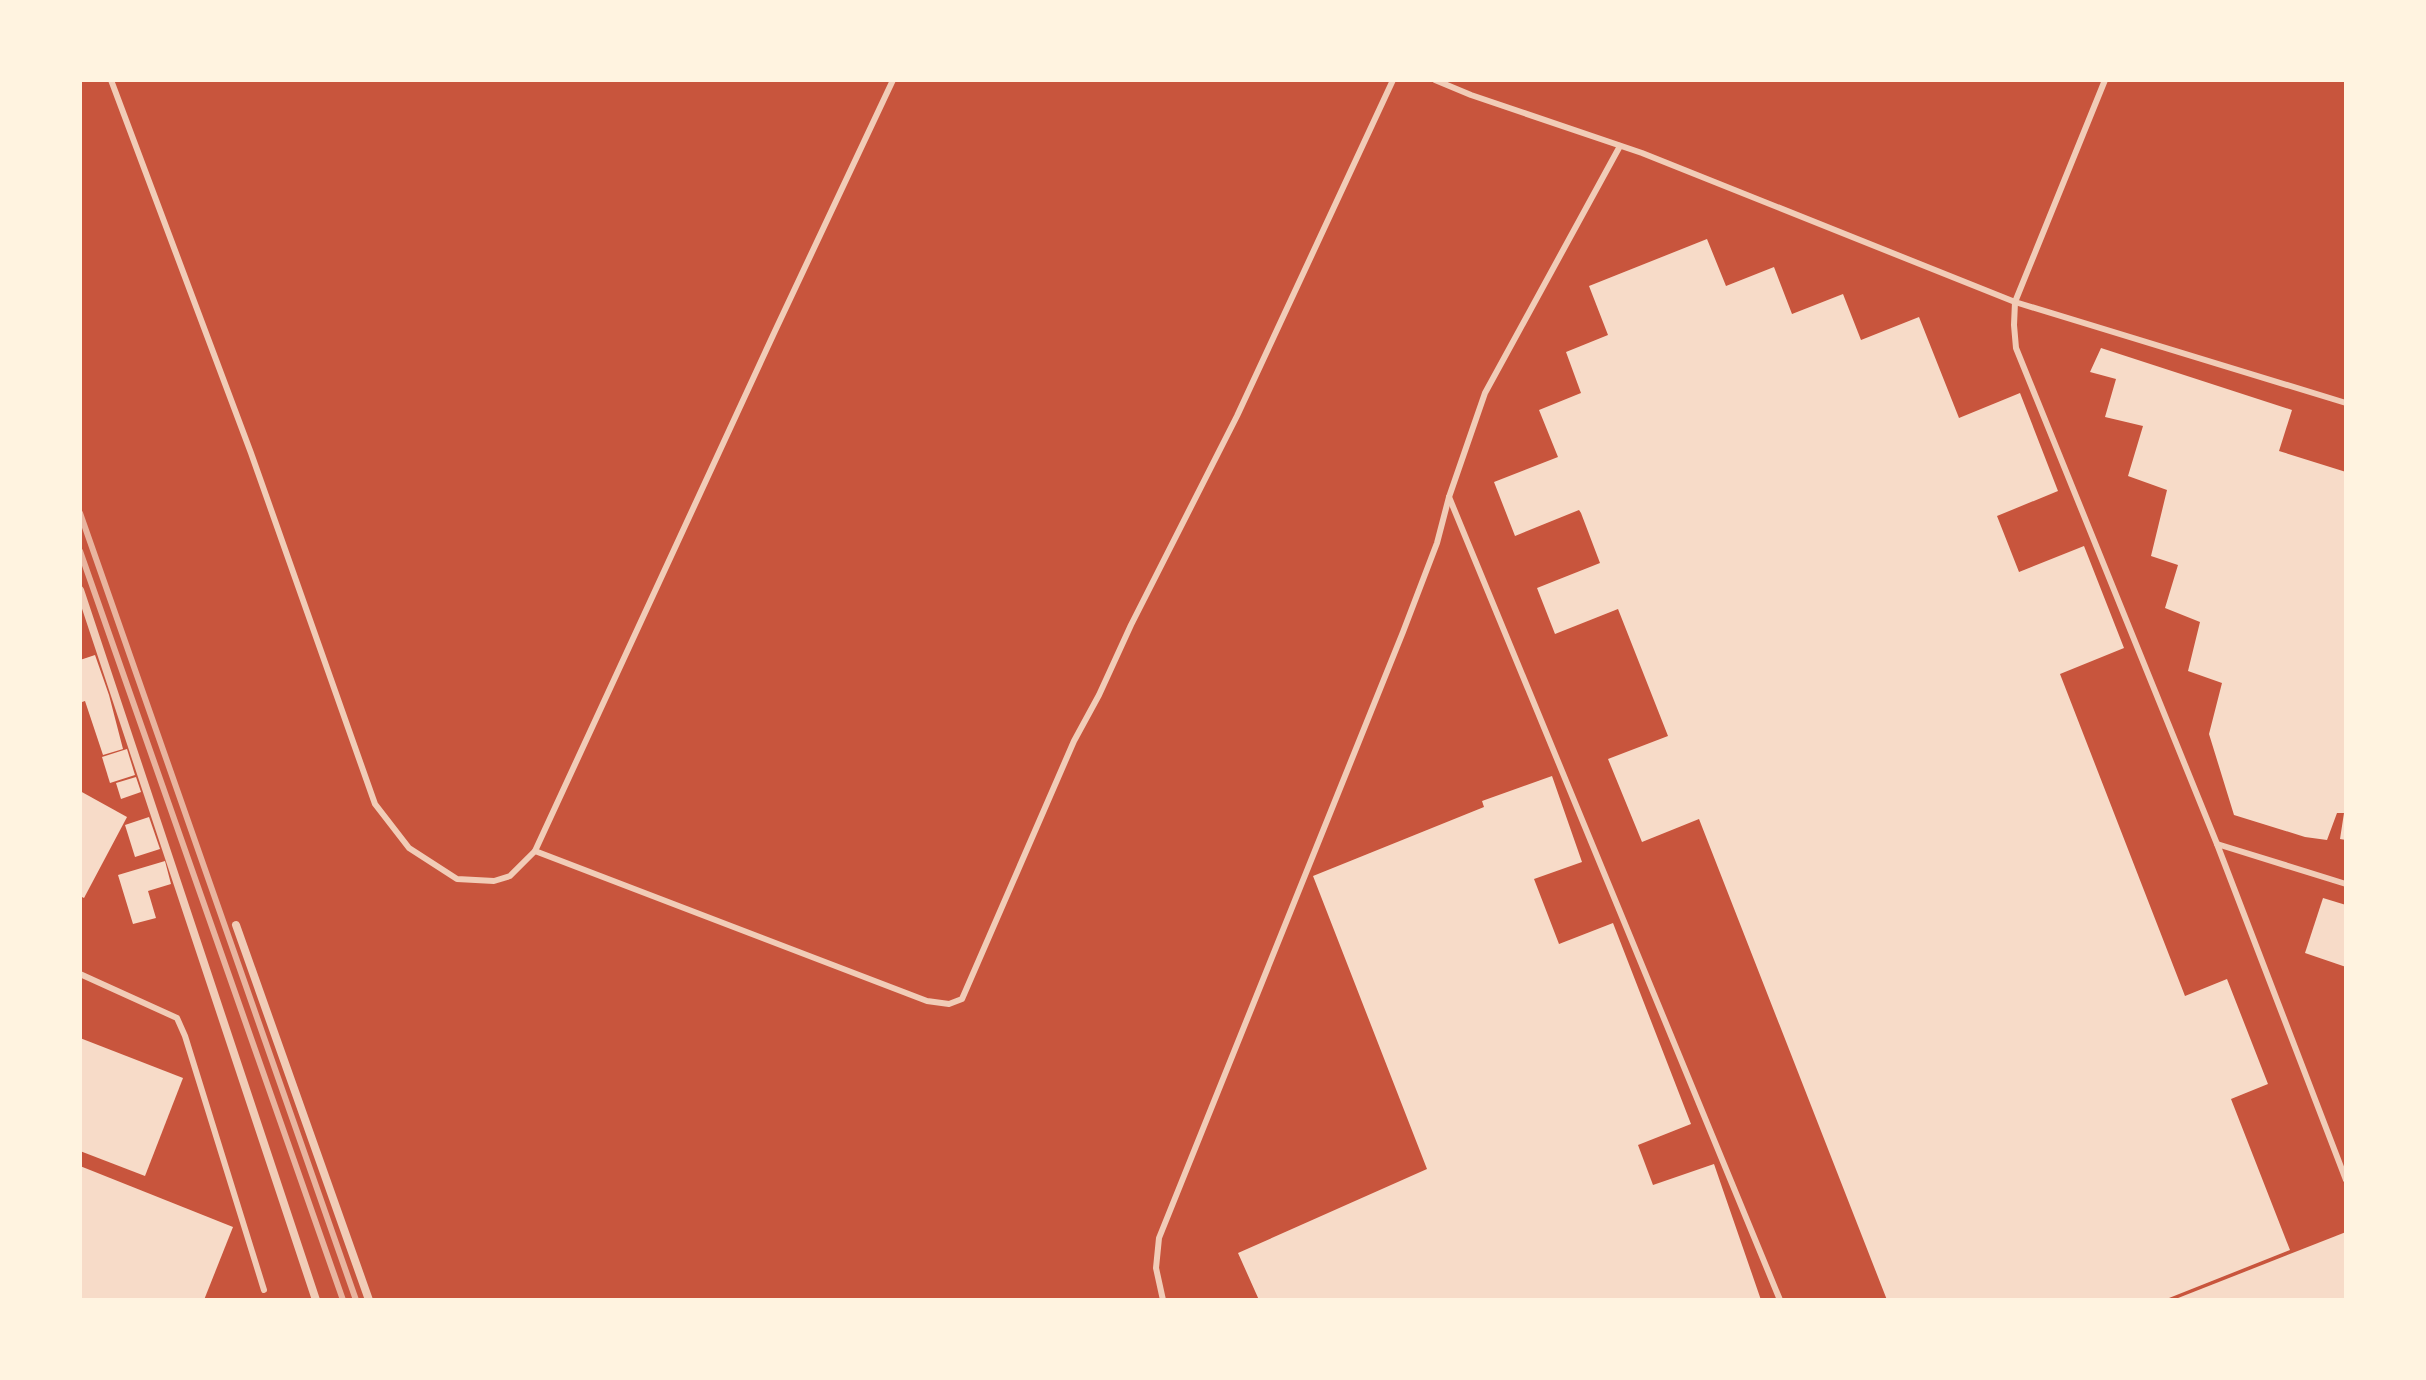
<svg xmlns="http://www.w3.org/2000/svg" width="2426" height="1380" font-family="Montserrat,sans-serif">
	<rect width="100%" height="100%" fill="#c8553d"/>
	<g fill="#f7dbc8">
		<path d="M1707,239L1726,286L1774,267L1792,314L1843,294L1861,340L1919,317L1959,418L2020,393L2058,491L1997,516L2019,572L2084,546L2124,648L2060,674L2185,996L2227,979L2268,1084L2231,1099L2290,1250L2164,1300H1887L1699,819L1642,842L1608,759L1668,736L1618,609L1555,634L1537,588L1600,563L1581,513L1579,510L1515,536L1494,482L1558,457L1539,410L1581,393L1566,352L1608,335L1589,286Z"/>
		<path d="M2101,348L2292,410L2279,451L2346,472V840L2340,839L2344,813H2337L2327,840L2305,837L2234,815L2209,734L2222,683L2188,671L2200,622L2165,608L2178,565L2151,556L2167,490L2128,476L2143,426L2105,417L2116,379L2090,372Z"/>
		<path d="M95,655L109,695L123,749L103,755L85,701L82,702L80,695V660Z"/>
		<path d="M127,749L135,775L110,783L102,757Z"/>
		<path d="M1552,776L1582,862L1534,879L1559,944L1613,923L1691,1124L1638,1145L1653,1185L1714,1164L1761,1300H1259L1238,1253L1427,1169L1313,876L1484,807L1482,801Z"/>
		<path d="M136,777L141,792L121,799L116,783Z"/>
		<path d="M80,791L127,817L84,898L80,896Z"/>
		<path d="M149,817L160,849L135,857L125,825Z"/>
		<path d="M165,861L171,884L148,891L156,918L133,924L118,875Z"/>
		<path d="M2323,898L2346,905V967L2305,953Z"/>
		<path d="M80,1038L183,1078L145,1176L80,1151Z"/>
		<path d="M80,1166L233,1227L204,1300H84L80,1298Z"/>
		<path d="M2346,1232V1300H2173Z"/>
	</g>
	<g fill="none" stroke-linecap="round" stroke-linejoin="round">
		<g stroke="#f1ccb7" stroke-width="6">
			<path d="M111,80L251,453L375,804L409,848L457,879L494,881L510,876L535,851L775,331L893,80"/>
			<path d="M1435,80L1471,95L1642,153L2015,302L2346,403"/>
			<path d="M2105,80L2015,302L2014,325L2016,348L2217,844L2346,1180"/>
			<path d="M1449,497L1780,1300"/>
			<path d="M2217,844L2346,884"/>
			<path d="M535,851L927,1001L949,1004L962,999L1074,741L1099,695L1131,625L1237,416L1393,80"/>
			<path d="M80,974L177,1018L185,1036L264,1290"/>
			<path d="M1163,1300L1156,1268L1159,1238L1403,632L1437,543L1449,497L1485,393L1620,146"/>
		</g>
		<g stroke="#f1ccb7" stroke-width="8">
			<path d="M80,590L316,1300"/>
			<path d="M236,925L369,1300"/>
		</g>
		<g stroke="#e9b49f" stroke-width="6">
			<path d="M80,513L356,1300"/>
			<path d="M80,551L343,1300"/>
		</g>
	</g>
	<rect width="2426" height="1380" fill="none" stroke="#fff3e0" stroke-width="164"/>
</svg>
